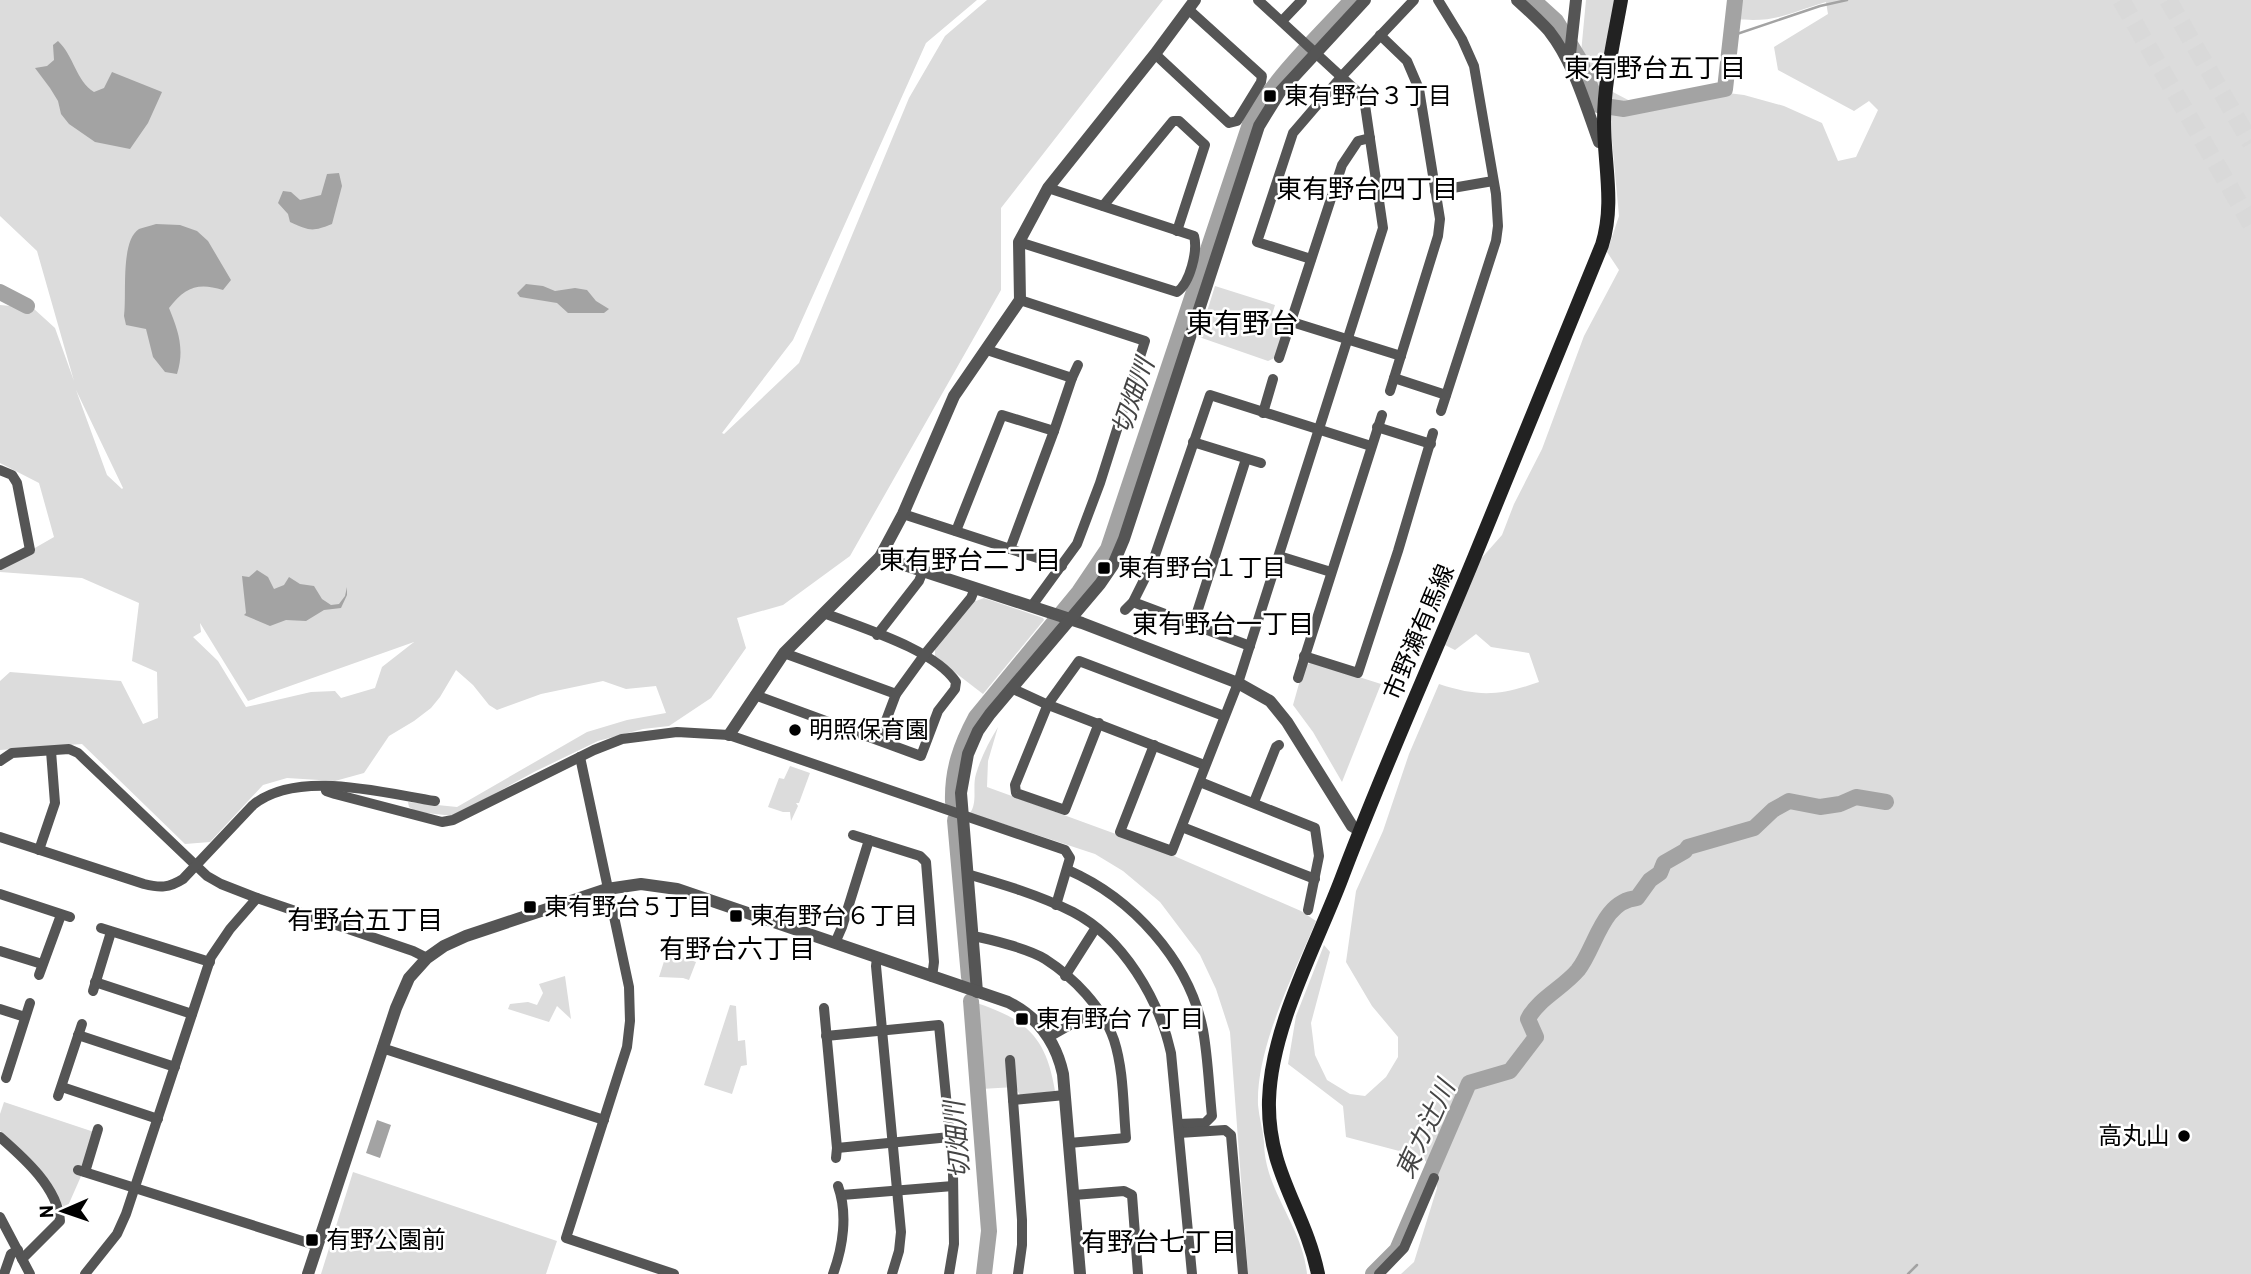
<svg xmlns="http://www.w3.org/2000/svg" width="2251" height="1274" font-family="Barlow,'Noto Sans JP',sans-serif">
	<rect width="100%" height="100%" fill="#fff"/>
	<g fill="#dcdcdc" fill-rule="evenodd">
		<path d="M0,0H977L926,43L793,340L722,433L724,434L799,363L909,98L945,36L987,0H1163L1001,208V290L850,556L783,605L737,618L746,648L711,698L669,726L643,729L598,741L534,772L454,816L417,812L409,807L408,802L457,807L587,732L627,720L666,713L656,686L626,689L603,681L541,694L497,710L489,705L473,685L456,670L440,697L431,708L414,721L389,736L364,773L335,781L287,778L263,785L210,842L185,844L82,744L0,750V681L10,672L121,681L143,724L158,718L157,672L132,661L139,603L82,578L0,572V568L54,537L39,483L0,463V305L33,308L55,328L74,381L37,251L0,216ZM76,390L123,488L122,489L107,475ZM200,623L248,701L414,642L382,667L375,688L341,698L335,691L311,692L246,707L218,661L193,637L201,632Z"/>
		<path d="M1586,0H1615L1599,100L1581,53Z"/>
		<path d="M1738,0H2251V1274H1401L1414,1262L1437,1188L1435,1172L1422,1157L1346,1137L1343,1106L1288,1064L1296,1016L1324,945L1330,952L1311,1023L1315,1055L1327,1080L1350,1094L1365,1096L1386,1077L1398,1057V1037L1372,1006L1346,962L1356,891L1383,831L1409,754L1439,684C1479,697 1499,696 1539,682L1529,653L1491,647L1476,634L1455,650L1443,644L1479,561L1502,535L1514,504L1542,449L1584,336L1619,270L1607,252L1619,216L1610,119L1611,91L1630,101L1704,90L1744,95L1784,106L1822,123L1838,161L1856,157L1878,110L1869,101L1854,111L1778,70L1774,47L1828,14L1826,2C1789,13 1776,23 1736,19Z"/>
		<path d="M1215,286L1275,305L1270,321L1286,327L1277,357L1268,361L1199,337Z"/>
		<path d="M984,598L1043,618L1044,620L983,694L935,657V649L973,602Z"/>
		<path d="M1312,662L1381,684L1342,782L1313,732L1293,705L1304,666Z"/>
		<path d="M998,727L988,761L987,787L1165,852L1301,911L1316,921C1294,974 1256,1047 1258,1105C1259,1117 1263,1130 1264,1142C1264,1153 1266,1163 1269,1173C1280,1207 1304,1238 1307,1274H1248L1230,1032L1216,989L1200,955L1160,902L1123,871L1095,854L970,813C978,802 972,787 976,774C981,757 989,742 998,727Z"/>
		<path d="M790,766L810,773L799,803H796L798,806L791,821L790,812H783L768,807L779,778L784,779Z"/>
		<path d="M667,952L696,962L689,980L683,978L659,977Z"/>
		<path d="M565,976L571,1019L557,1006L549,1022L508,1009L510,1004L528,1002L537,1005L543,993L539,984Z"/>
		<path d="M974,1002C1025,1019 1046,1035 1055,1091L1020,1095L1015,1087L981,1089Z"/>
		<path d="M730,1005L736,1006L738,1041L745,1040L747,1065L741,1066L732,1094L704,1085Z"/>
		<path d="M4,1102L94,1132L82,1174L67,1208H64C48,1177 26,1153 0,1131V1114Z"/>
		<path d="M353,1172L557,1241L546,1274H321Z"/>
	</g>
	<g fill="#a3a3a3">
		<path d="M58,41C74,56 76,81 94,92L104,88L112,72L162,92L148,123L130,149L95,142L69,124L61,114L58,101L50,88L35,68L47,66L54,60L53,45Z"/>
		<path d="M339,173L342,186L332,224C312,232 310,231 290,222L288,214L278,203L283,191L291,192L300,200L321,195L327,174Z"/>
		<path d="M156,224L180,225L197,231L208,241L231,280L223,290C198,282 185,287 169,308C178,330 185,349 177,374L165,372L153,357L146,329L126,325L124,316C127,295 120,241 139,229C144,227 151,226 156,224Z"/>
		<path d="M526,284L543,286L555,291L575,288L587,290L596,301L609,309L604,313H568L557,303L520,297L517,293Z"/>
		<path d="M257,570L268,577L274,589L284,585L289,577L300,584L314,586L322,599L331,605L339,604L345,596L347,587V595L341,608L324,610L306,621L286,620L270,626L244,615L246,613L242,576L249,577Z"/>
		<path d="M377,1120L391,1125L380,1158L366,1153Z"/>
	</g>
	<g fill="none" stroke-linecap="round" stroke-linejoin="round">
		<g stroke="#a3a3a3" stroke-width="2.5">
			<path d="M1731,36L1820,6L1847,0"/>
			<path d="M1908,1274L1917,1265"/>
		</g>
		<g stroke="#a3a3a3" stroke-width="16">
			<path d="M1533,0L1556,21L1579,59L1598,105L1624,109L1725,89L1735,0"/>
			<path d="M0,292L27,306"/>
			<path d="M953,802C952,770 961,745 976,717L1079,592L1108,549L1251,121C1277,75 1317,38 1352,0"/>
			<path d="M955,820L969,977"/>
			<path d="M971,1001L989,1231L984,1274"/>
			<path d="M1373,1274L1397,1250L1469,1083L1510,1071L1536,1037L1528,1019C1538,999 1563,988 1578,970C1596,947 1602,901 1637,898L1650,880L1660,873L1664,863L1685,851L1688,847L1754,828L1773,810L1789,801L1820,807L1840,804L1856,797L1886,802"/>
		</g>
		<g stroke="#d9d9d9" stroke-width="18" stroke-dasharray="18 9" stroke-linecap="butt">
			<path d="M2121,0L2251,224"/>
			<path d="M2168,0L2251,143"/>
		</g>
		<g stroke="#555" stroke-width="10">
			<path d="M1438,0L1462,39L1474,66L1496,194L1498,226L1496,241L1441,411"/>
			<path d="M1282,21L1302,0"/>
			<path d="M1380,35L1407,61L1419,89L1440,219L1438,236L1390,391"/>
			<path d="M1155,54L1229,123L1237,121L1261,82L1262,76L1188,9"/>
			<path d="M1435,191L1493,181"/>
			<path d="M1103,206L1173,121H1179L1205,145L1177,231"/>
			<path d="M1019,242L1177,292C1190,283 1198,251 1194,236L1048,188"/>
			<path d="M1311,259L1257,242L1293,133L1342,76L1414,0"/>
			<path d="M1020,300L1145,341L1100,483L1077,544L1031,607"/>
			<path d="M1292,322L1401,356"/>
			<path d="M987,350L1072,378L1054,431"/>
			<path d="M1279,358L1342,165L1358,141L1370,138"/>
			<path d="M1072,378L1078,365"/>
			<path d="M1394,378L1446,395"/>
			<path d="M1263,413L1273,379"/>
			<path d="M1377,427L1431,444"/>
			<path d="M1193,442L1261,463"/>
			<path d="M0,470L12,475L17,483L30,550L0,565"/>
			<path d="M903,514L1062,566"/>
			<path d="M956,531L1002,415L1054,431L1010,549"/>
			<path d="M1279,556L1331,572"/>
			<path d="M1133,602L1250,646"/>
			<path d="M1125,610L1133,602L1152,564L1210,395L1371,446"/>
			<path d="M1193,625L1246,459"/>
			<path d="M877,635L919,581L923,571"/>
			<path d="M784,653L896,694"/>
			<path d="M1304,656L1358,673L1398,551L1433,433"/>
			<path d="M1298,678L1382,415"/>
			<path d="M1011,688L1046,704L1204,765"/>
			<path d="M755,695L921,756L938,711L955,689L956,682C934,649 862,628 824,613"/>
			<path d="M1099,723L1065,810L1016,793L1015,785L1048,704L1079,661L1224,716"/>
			<path d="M879,739L896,694L925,654L971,598L975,588"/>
			<path d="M1154,745L1120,832L1172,851L1238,683L1383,228L1365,105L1361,95L1258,0"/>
			<path d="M580,757L629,987L630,1021L627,1047L566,1238L674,1274"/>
			<path d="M0,761L12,753L69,749L78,753L207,876L221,884L257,898L413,951L427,958"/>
			<path d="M1200,782L1315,828L1319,856L1308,910"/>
			<path d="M325,786L326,791L335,794L442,822L453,820L594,750L622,739L677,732L729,735L1065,850L1070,858L1056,905"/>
			<path d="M1254,802L1276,747L1279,745"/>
			<path d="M1182,827L1315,879"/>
			<path d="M853,835L920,856L926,862L934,962L932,977"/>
			<path d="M0,837L144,884C160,888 169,888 183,879L253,805C297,769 383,793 435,801"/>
			<path d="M39,850L55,803L51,751"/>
			<path d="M1068,870C1132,898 1189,960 1203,1030C1208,1058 1209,1088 1212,1116L1205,1123L1178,1124"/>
			<path d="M967,874C1002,884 1039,895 1073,912C1123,938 1159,999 1171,1053L1192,1274"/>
			<path d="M0,894L70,917"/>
			<path d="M101,928L210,962"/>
			<path d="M972,936C990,939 1029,949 1045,959C1073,977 1103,1007 1114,1040C1124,1071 1123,1106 1126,1138L1069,1143"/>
			<path d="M835,943L842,927L869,840"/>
			<path d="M0,951L42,964"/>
			<path d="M877,958L876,966L901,1232L899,1251L892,1274"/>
			<path d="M39,975L61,915"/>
			<path d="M1065,976L1095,929"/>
			<path d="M95,982L192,1014"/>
			<path d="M93,991L111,932"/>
			<path d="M824,1008L837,1148L836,1158"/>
			<path d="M0,1009L25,1017"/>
			<path d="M78,1035L175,1067"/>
			<path d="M826,1036L939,1025L951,1148"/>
			<path d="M1049,1037L1098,1009"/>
			<path d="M382,1048L604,1120"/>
			<path d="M1010,1060L1022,1220V1245L1018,1274"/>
			<path d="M6,1078L30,1003"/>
			<path d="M62,1087L158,1119"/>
			<path d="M58,1096L82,1024"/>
			<path d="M1013,1100L1065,1095"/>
			<path d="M1179,1133L1225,1130L1231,1135L1243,1274"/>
			<path d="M0,1137C24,1158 58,1188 60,1221L22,1259"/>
			<path d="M837,1148L950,1137"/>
			<path d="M78,1170L318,1246"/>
			<path d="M85,1172L98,1129"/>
			<path d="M842,1195L953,1186"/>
			<path d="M1074,1195L1124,1191L1132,1195L1138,1274"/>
			<path d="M0,1217L30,1274"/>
			<path d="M4,1274L11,1254L18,1250"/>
			<path d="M85,1274L117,1234L126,1214L211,957L230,929L257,898"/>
			<path d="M833,1274C843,1247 848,1214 838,1186"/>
			<path d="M949,1274L954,1244L953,1173"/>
			<path d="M1379,1274L1404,1248L1434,1178"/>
		</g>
		<g stroke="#555" stroke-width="12">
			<path d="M1517,0C1528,10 1539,20 1549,31C1574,63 1585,104 1599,142L1605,143"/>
			<path d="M1569,63L1576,0"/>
			<path d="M880,557L1082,623L1238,683L1270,701L1287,722L1352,826L1360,831"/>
			<path d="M729,735L784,653L880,557L903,514L954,396L1020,300L1019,242L1048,188L1155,54L1195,0"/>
			<path d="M977,992L961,793L968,754L978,731L990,714L1100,584L1113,565L1124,539L1259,126L1280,92L1365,0"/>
			<path d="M308,1274L396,1008L409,978L427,958L444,946L466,936L607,889L641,884L677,889L1008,1002C1038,1017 1056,1042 1063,1074L1080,1274"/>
		</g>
		<path stroke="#222" stroke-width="14" d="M1318,1274C1305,1210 1267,1172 1269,1100C1271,1028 1315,948 1341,880C1382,771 1430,665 1474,558C1517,454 1559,349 1602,245C1615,204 1604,164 1604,122C1604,81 1614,40 1621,0"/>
	</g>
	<g fill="#000" stroke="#fff" stroke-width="2.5">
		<rect x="1263" y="89" width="14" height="14" rx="3.5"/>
		<rect x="1097" y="561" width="14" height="14" rx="3.5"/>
		<circle cx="795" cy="730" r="7"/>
		<rect x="523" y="900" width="14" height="14" rx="3.5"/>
		<rect x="729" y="909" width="14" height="14" rx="3.5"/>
		<rect x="1015" y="1012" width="14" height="14" rx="3.5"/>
		<circle cx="2184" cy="1136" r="7"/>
		<rect x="305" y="1233" width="14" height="14" rx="3.5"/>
	</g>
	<g text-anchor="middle" stroke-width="5" stroke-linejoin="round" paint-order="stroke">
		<g font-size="24" fill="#000" stroke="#fff" text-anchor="start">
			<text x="1284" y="104">東有野台３丁目</text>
			<text x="1118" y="576">東有野台１丁目</text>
			<text x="809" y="738">明照保育園</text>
			<text x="544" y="915">東有野台５丁目</text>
			<text x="750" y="924">東有野台６丁目</text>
			<text x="1036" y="1027">東有野台７丁目</text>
			<text x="2170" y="1144" text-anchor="end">高丸山</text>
			<text x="326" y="1248">有野公園前</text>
		</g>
		<g font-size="24" fill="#000" stroke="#fff">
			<text transform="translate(1419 632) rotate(-67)" y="8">市野瀬有馬線</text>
		</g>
		<g font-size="26" fill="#000" stroke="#fff">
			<text x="1655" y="77">東有野台五丁目</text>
			<text x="1367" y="198">東有野台四丁目</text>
			<text x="970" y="569">東有野台二丁目</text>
			<text x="1223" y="633">東有野台一丁目</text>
			<text x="365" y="929">有野台五丁目</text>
			<text x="737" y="958">有野台六丁目</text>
			<text x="1159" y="1251">有野台七丁目</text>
		</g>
		<g font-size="26" font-style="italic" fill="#444" stroke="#fff">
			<text transform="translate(1133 396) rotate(-71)" y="9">切畑川</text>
			<text transform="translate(1425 1129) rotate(-65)" y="9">東カ辻川</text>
			<text transform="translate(957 1140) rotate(-94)" y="9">切畑川</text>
		</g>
		<g font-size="28" fill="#000" stroke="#fff">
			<text x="1242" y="333">東有野台</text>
		</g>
	</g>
	<g transform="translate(63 1211) rotate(268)" stroke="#ffffff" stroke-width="5" paint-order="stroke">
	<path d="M0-5L12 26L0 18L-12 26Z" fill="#000000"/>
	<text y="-10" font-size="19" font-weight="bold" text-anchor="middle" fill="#000000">N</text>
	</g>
</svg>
